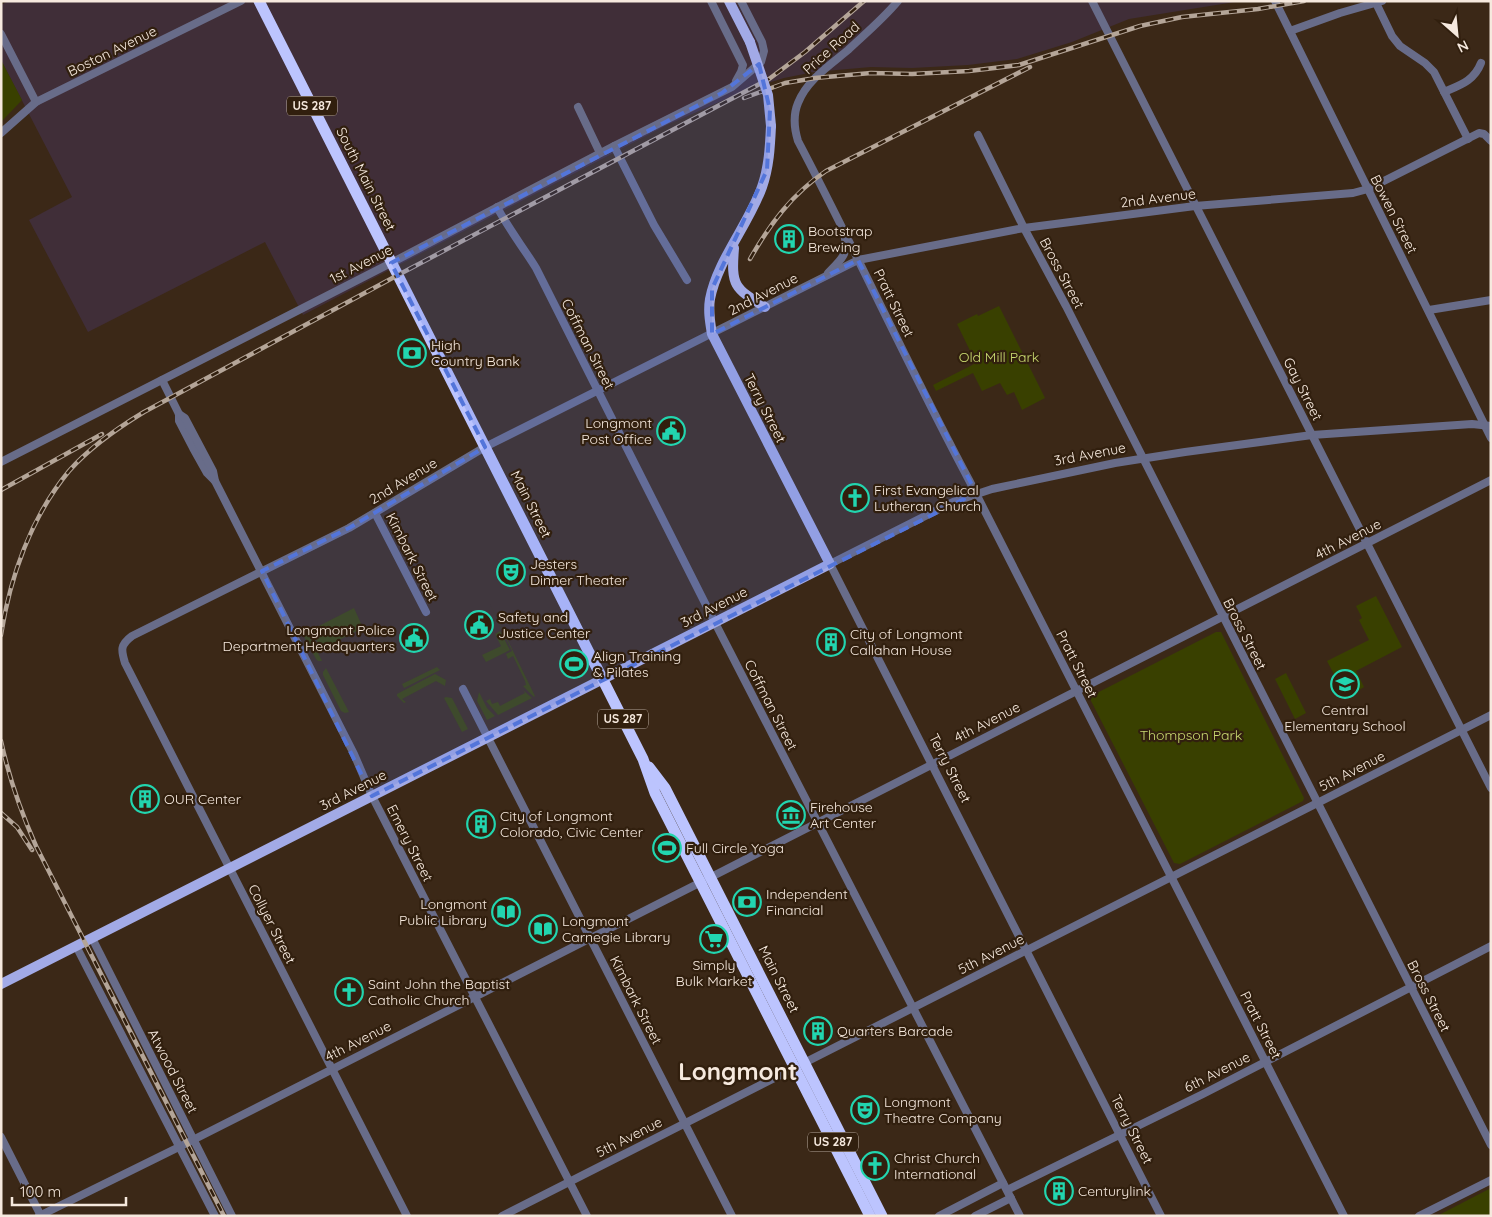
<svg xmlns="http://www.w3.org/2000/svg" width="1492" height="1217" font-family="Quicksand,sans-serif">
	<rect width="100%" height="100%" fill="#3b2817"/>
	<path fill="#402e38" d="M8,1H1241L1129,19L1072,42L1017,59L968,65L912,68L871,67L814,72L784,78L751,88L667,125L303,315L265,242L88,332L29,220L72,197L1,60V5Z"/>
	<g fill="#394000">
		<path d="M1,60L22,100L1,122Z"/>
		<path d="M999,306L1045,398L1022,410L1014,392L1007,395L1000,383L982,391L973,373L936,391L933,385L976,363L957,324L977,314L978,316Z"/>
		<path d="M1376,596L1402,647L1356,671L1364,687L1356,692L1350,681L1340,686L1327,661L1369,640L1359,620L1362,618L1356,606Z"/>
		<path d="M490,604L535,696L534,697L523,686L526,685L525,681L513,656L508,659L506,654L512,651Z"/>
		<path d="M354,608L363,628L321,649L311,630Z"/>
		<path d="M500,631L510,650L486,662L482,655L501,646L495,634Z"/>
		<path d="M1216,632H1221L1304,798L1303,801L1180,864L1174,863L1089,697Z"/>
		<path d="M308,633L322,661H318L316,659L303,635Z"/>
		<path d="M437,667L440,670L404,688L402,684Z"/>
		<path d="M326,668L349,712L345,713L341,711L323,675V672Z"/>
		<path d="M1286,673L1306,713L1295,719L1275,679Z"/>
		<path d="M435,674L446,680L445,686L436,681L402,699L406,702L404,703L397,696V694Z"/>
		<path d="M523,690L532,698L498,715L486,701L490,699L492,704L498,702L500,706L525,693Z"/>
		<path d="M479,692L487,708L495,716L487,720L477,701Z"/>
		<path d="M446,697L452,698L468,729L462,732L444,698Z"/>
		<path d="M1491,1188V1216H1437Z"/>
	</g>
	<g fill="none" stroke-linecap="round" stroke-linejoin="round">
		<g stroke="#686c89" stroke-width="8">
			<path d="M711,1L743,65L741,72L736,81"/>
			<path d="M898,1C883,19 865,34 848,50C830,65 807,80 798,103C793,115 794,128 798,141C857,253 909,368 969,480L1344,1216"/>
			<path d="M1092,1L1491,788"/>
			<path d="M1275,1L1491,438"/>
			<path d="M1376,3L1392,36L1400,46L1425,63L1434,72L1468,139"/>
			<path d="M1290,31L1340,13L1382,1"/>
			<path d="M1,34L36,102"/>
			<path d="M1444,92C1460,85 1474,81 1481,63"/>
			<path d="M578,107L600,153"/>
			<path d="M1,133L36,102L241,1"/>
			<path d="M978,135L1024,228L1066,306L1491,1145"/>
			<path d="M614,146L654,225L687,280"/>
			<path d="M497,207C508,228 523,247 536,268L709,611L1020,1216"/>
			<path d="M828,273C839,262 849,254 845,239"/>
			<path d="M1429,310L1491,300"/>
			<path d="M162,380L179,414V421L193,448L207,473L215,481"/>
			<path d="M179,414L185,418L213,471L215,481L354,754L372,796L587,1216"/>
			<path d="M1,462L391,263L614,146L732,87L761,62L764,51L762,42L741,1"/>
			<path d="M375,513L426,612"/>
			<path d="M463,689L732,1216"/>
			<path d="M92,938L232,1216"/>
			<path d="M76,946L215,1216"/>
			<path d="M1,1137L41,1216"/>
			<path d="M1007,1190L1203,1094L1491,946"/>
			<path d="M39,1216L179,1147L719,873L1491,480"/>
			<path d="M407,1216L125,663C121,650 120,645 132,636L349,528L485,447L858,260L1024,228L1195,206L1353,193L1368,189L1479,133L1484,134L1491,141"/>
			<path d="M502,1216L1491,715"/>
			<path d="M939,1216L1003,1183"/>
			<path d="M975,1216L1011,1198"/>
			<path d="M1161,1216L830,564L953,502L992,489L1115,463L1185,452L1312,435L1472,424L1491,426"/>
			<path d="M1419,1216L1491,1180"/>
		</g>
		<g stroke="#a2aae6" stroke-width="10">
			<path d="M729,1L750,42"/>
			<path d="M734,248C731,286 734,288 765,307"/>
			<path d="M1,984L830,564L712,334C710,322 708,311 710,299C717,261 749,224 762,187C769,167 770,147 771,126"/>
		</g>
		<g stroke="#bcc4fe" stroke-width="11">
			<path d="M259,1L643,759L655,793L870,1216"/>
			<path d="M649,767L665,788L882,1216"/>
		</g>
		<defs>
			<g id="rail">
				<path d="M744,98L785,83L815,78L871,73L912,74L969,71L1019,65L1140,26L1182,17L1258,9L1304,1"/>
				<path d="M750,259C770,224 792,194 826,171L1030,67"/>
				<path d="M1,490L102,434"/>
				<path d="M1,635C10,577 31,517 69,471C90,447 116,429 144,412L398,275L769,79L805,52L864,1"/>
				<path d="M1,741C9,778 21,812 36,846L224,1216"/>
				<path d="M1,813L17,827L32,850"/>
			</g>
		</defs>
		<use href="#rail" stroke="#b4a598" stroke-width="4.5"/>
		<use href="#rail" stroke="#311f0e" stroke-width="2.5" stroke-dasharray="8" stroke-linecap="butt"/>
		<path stroke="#a2aae6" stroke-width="10" d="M750,42L768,95L771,126"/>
	</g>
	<path fill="#5375da" fill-opacity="0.2" stroke="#5375da" stroke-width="4" stroke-dasharray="10 6" stroke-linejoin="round" d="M759,64L770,110L767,170L712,289V334L858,260L976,493L372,796L262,571L349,528L485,447L391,263L722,93Z"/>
	<defs>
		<symbol id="building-ring" viewBox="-11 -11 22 22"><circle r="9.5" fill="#311f0e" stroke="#22d5af" stroke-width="1.5"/><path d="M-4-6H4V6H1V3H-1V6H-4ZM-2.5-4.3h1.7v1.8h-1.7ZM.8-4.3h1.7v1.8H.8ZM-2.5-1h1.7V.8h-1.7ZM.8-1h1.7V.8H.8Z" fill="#22d5af"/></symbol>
		<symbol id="bank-ring" viewBox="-11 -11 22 22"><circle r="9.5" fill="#311f0e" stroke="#22d5af" stroke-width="1.5"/><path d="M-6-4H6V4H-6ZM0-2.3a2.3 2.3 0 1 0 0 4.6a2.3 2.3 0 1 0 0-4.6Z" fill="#22d5af"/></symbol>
		<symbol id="civic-ring" viewBox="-11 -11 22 22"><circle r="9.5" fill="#311f0e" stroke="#22d5af" stroke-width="1.5"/><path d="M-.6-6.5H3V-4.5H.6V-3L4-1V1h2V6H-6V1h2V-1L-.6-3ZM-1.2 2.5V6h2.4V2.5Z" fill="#22d5af"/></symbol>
		<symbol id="church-ring" viewBox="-11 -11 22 22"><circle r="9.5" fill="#311f0e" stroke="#22d5af" stroke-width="1.5"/><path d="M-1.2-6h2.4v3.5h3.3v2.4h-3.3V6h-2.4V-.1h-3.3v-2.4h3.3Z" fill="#22d5af"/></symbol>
		<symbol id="theatre-ring" viewBox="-11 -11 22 22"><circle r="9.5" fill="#311f0e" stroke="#22d5af" stroke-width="1.5"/><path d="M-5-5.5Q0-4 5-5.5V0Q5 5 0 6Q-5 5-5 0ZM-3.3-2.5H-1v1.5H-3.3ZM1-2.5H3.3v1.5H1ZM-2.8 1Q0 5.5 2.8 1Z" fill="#22d5af"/></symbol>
		<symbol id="stadium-ring" viewBox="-11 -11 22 22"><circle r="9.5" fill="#311f0e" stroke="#22d5af" stroke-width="1.5"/><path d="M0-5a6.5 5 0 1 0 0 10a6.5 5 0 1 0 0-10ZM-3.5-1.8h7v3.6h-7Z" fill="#22d5af"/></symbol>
		<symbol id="school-ring" viewBox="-11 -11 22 22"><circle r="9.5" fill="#311f0e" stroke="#22d5af" stroke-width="1.5"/><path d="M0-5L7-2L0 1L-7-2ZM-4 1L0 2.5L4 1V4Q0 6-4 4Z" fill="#22d5af"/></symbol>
		<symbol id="museum-ring" viewBox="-11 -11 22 22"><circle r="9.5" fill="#311f0e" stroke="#22d5af" stroke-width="1.5"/><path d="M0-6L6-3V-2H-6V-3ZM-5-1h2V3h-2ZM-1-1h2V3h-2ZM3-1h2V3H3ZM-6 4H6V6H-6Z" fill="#22d5af"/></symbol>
		<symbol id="library-ring" viewBox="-11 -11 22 22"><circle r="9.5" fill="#311f0e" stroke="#22d5af" stroke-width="1.5"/><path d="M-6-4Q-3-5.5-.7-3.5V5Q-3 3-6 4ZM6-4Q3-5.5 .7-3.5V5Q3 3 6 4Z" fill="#22d5af"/></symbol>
		<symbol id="supermarket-ring" viewBox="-11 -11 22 22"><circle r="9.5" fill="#311f0e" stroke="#22d5af" stroke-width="1.5"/><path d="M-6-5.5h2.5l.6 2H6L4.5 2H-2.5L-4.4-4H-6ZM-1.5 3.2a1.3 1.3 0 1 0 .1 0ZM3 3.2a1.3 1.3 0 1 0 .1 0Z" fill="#22d5af"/></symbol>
	</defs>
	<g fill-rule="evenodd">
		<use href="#building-ring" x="773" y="223" width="32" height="32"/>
		<use href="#bank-ring" x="396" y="337" width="32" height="32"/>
		<use href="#civic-ring" x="655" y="415" width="32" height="32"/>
		<use href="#church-ring" x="839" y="482" width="32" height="32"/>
		<use href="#theatre-ring" x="495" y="556" width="32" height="32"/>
		<use href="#civic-ring" x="463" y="609" width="32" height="32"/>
		<use href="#civic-ring" x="398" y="622" width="32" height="32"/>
		<use href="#building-ring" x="815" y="626" width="32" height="32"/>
		<use href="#stadium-ring" x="558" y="648" width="32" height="32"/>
		<use href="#school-ring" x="1329" y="668" width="32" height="32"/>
		<use href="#building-ring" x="129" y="783" width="32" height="32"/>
		<use href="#museum-ring" x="775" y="799" width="32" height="32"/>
		<use href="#building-ring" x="465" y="808" width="32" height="32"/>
		<use href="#stadium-ring" x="651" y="832" width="32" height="32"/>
		<use href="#bank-ring" x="731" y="886" width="32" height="32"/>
		<use href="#library-ring" x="490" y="896" width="32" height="32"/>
		<use href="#library-ring" x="527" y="913" width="32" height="32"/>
		<use href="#supermarket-ring" x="698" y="923" width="32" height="32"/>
		<use href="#church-ring" x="333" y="976" width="32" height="32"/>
		<use href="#building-ring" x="802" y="1015" width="32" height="32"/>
		<use href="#theatre-ring" x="849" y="1094" width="32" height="32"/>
		<use href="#church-ring" x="859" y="1150" width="32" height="32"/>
		<use href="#building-ring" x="1043" y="1175" width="32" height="32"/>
	</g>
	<g text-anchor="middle" stroke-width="4.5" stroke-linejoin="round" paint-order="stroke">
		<g fill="#311f0e" stroke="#bbaca0" stroke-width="1">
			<rect x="287" y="96.5" width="50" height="19" rx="4"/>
			<rect x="598" y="709.5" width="50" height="19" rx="4"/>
			<rect x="808" y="1132.5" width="50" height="19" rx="4"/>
		</g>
		<g font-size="12" font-weight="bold" fill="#f6e9de">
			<text x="312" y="110">US 287</text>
			<text x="623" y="723">US 287</text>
			<text x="833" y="1146">US 287</text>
		</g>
		<g font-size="14" fill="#f6e9de" stroke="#311f0e">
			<text transform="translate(831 48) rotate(-42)" y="5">Price Road</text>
			<text transform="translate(112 51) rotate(-26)" y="5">Boston Avenue</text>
			<text transform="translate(366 179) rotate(63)" y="5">South Main Street</text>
			<text transform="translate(1158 198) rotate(-7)" y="5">2nd Avenue</text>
			<text transform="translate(1394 214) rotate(63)" y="5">Bowen Street</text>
			<text transform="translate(361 264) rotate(-27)" y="5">1st Avenue</text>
			<text transform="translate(1062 273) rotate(62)" y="5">Bross Street</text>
			<text transform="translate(763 294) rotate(-27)" y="5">2nd Avenue</text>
			<text transform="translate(894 303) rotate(64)" y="5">Pratt Street</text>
			<text transform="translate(588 344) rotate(63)" y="5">Coffman Street</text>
			<text transform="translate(1303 389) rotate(63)" y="5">Gay Street</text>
			<text transform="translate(765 408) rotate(63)" y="5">Terry Street</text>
			<text transform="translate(1090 454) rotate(-11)" y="5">3rd Avenue</text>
			<text transform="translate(403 481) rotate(-31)" y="5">2nd Avenue</text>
			<text transform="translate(531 504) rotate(63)" y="5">Main Street</text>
			<text transform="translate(1348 539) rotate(-27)" y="5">4th Avenue</text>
			<text transform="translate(412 557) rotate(63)" y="5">Kimbark Street</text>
			<text transform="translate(714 607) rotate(-27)" y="5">3rd Avenue</text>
			<text transform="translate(1245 634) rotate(63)" y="5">Bross Street</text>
			<text transform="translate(1077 664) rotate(63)" y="5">Pratt Street</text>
			<text transform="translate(771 705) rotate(63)" y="5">Coffman Street</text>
			<text transform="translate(987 722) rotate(-27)" y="5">4th Avenue</text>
			<text transform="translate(950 768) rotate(63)" y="5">Terry Street</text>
			<text transform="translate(1352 771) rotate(-27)" y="5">5th Avenue</text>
			<text transform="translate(353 790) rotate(-27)" y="5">3rd Avenue</text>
			<text transform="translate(410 843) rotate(63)" y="5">Emery Street</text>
			<text transform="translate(272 924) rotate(63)" y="5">Collyer Street</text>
			<text transform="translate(991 954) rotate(-27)" y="5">5th Avenue</text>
			<text transform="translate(779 979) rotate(63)" y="5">Main Street</text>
			<text transform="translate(1429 996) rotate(63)" y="5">Bross Street</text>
			<text transform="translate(636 1000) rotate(63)" y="5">Kimbark Street</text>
			<text transform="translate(1261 1025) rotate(63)" y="5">Pratt Street</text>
			<text transform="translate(358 1041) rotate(-27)" y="5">4th Avenue</text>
			<text transform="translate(173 1071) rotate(63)" y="5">Atwood Street</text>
			<text transform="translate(1217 1072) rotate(-27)" y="5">6th Avenue</text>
			<text transform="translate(1132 1129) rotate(63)" y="5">Terry Street</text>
			<text transform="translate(629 1137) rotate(-27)" y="5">5th Avenue</text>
		</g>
		<g font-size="14" fill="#f6e9de" stroke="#311f0e" text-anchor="start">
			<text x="808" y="236">Bootstrap<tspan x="808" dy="16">Brewing</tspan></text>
			<text x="431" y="350">High<tspan x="431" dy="16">Country Bank</tspan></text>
			<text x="652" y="428" text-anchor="end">Longmont<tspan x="652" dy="16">Post Office</tspan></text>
			<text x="874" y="495">First Evangelical<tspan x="874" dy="16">Lutheran Church</tspan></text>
			<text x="530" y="569">Jesters<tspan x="530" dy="16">Dinner Theater</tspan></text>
			<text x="498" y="622">Safety and<tspan x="498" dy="16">Justice Center</tspan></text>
			<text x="395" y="635" text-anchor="end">Longmont Police<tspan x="395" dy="16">Department Headquarters</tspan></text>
			<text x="850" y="639">City of Longmont<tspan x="850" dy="16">Callahan House</tspan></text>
			<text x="593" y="661">Align Training<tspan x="593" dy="16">&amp; Pilates</tspan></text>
			<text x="1345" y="715" text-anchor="middle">Central<tspan x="1345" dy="16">Elementary School</tspan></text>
			<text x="164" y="804">OUR Center</text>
			<text x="810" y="812">Firehouse<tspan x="810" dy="16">Art Center</tspan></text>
			<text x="500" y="821">City of Longmont<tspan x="500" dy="16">Colorado, Civic Center</tspan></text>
			<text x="686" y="853">Full Circle Yoga</text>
			<text x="766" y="899">Independent<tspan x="766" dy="16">Financial</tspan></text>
			<text x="487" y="909" text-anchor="end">Longmont<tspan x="487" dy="16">Public Library</tspan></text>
			<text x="562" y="926">Longmont<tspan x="562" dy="16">Carnegie Library</tspan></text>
			<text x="714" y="970" text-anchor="middle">Simply<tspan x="714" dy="16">Bulk Market</tspan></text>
			<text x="368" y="989">Saint John the Baptist<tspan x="368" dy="16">Catholic Church</tspan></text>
			<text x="837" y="1036">Quarters Barcade</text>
			<text x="884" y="1107">Longmont<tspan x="884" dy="16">Theatre Company</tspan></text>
			<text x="894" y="1163">Christ Church<tspan x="894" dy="16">International</tspan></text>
			<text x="1078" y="1196">Centurylink</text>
		</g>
		<g font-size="14" fill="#cadb71" stroke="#311f0e">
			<text x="999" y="362">Old Mill Park</text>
			<text x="1191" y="740">Thompson Park</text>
		</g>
		<g font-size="24" font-weight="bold" fill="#f6e9de" stroke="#311f0e">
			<text x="738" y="1080">Longmont</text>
		</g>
	</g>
	<rect width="1492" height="1217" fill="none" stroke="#f6e9de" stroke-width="5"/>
	<g transform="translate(1457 35) rotate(153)" stroke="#311f0e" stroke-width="4" paint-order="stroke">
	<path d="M0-4L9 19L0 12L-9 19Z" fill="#f6e9de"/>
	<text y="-8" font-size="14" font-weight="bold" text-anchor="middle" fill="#f6e9de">N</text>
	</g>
	<path d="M12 1197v8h114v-8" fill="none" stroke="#f6e9de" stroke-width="2.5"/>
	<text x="20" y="1197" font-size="15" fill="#f6e9de" stroke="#311f0e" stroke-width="4" paint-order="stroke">100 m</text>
</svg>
